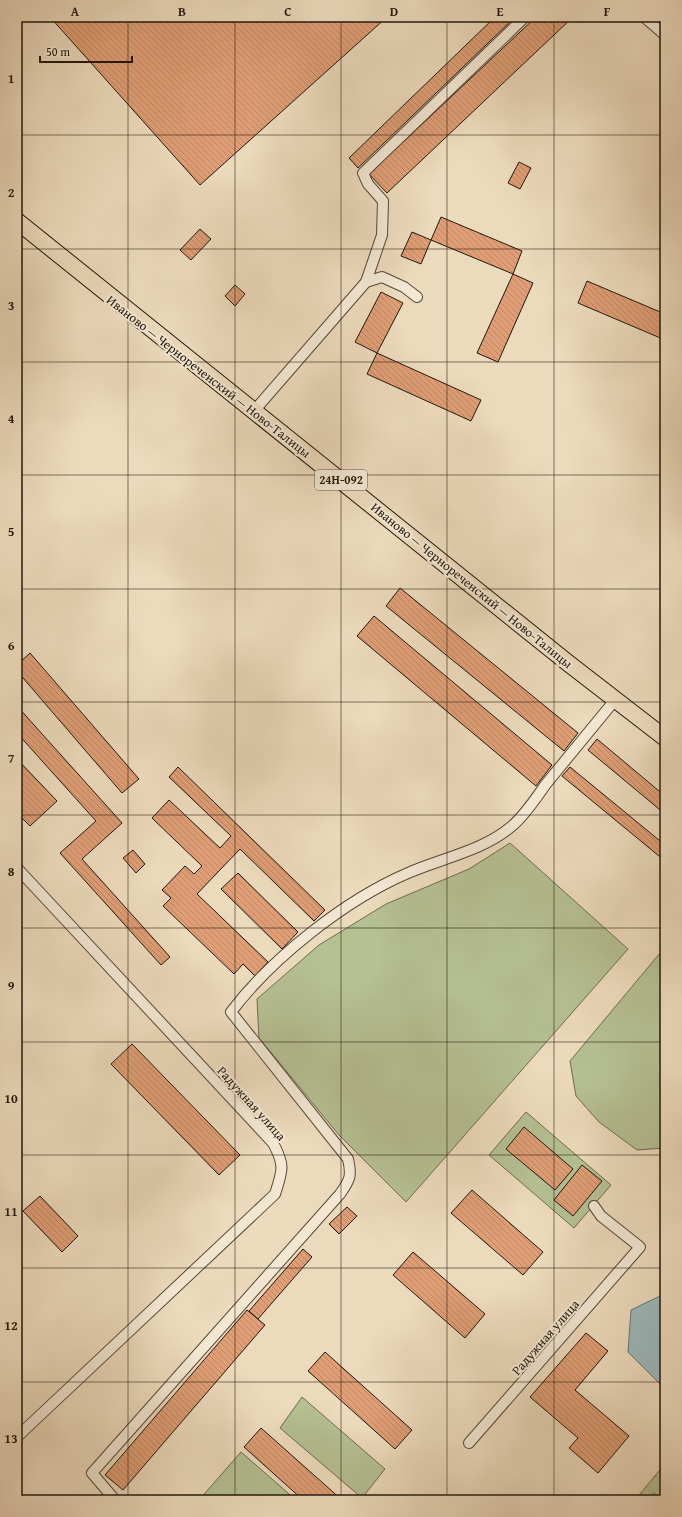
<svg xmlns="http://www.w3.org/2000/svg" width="682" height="1517" font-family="'Gentium Book Plus',serif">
	<defs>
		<pattern id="forest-firs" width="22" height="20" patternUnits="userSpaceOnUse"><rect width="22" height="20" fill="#b5c093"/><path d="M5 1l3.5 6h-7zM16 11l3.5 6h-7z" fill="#9ba47e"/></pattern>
		<pattern id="building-back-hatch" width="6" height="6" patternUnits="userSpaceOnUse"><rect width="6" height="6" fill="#df9e75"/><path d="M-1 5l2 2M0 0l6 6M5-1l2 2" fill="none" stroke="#bf8764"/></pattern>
	</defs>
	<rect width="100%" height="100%" fill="#ecdabc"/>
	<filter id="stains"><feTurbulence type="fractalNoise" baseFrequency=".005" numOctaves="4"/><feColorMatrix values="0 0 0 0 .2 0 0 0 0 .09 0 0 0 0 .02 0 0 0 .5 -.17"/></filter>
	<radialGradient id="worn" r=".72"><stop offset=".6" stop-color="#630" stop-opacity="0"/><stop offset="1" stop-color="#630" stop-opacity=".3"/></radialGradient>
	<path fill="url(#forest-firs)" stroke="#6b6c50" d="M665,1464V1500H635L664,1465Z"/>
	<g fill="#b5c093" stroke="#6b6c50">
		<path d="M510,843L628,949L406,1202L339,1135L259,1038L257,999L319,945L386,904L469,869Z"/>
		<path d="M665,947V1148L637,1150L599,1122L576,1096L570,1061Z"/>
		<path d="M526,1112L611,1185L574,1228L489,1155Z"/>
		<path d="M302,1397L385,1469L362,1498L280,1428Z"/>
		<path d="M241,1452L296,1500H199Z"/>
	</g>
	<path fill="#9db8bb" stroke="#6b7875" d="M662,1295L665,1296V1389L628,1352L631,1310Z"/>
	<g fill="url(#building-back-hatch)" stroke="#21170c">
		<path d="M50,17H387L200,185Z"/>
		<path d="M495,17H515L358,168L349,158Z"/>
		<path d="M536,17H573L387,193L369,174Z"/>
		<path d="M519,162L531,168L520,189L508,183Z"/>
		<path d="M441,217L522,251L513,274L431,240Z"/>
		<path d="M200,229L211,239L191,260L180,250Z"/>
		<path d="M412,232L431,240L421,264L401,256Z"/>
		<path d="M513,274L533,283L498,362L477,353Z"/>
		<path d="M587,281L665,314V340L578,303Z"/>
		<path d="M235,285L245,294L235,306L225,296Z"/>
		<path d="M381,292L403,303L377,353L355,342Z"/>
		<path d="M377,353L481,400L471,421L367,374Z"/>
		<path d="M400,588L578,733L564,751L386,606Z"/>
		<path d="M374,616L552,765L536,786L357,636Z"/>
		<path d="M30,653L139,779L122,793L17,671V665Z"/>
		<path d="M17,706L122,823L82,859L170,957L161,965L60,853L96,821L17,733Z"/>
		<path d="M597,739L665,796V814L588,750Z"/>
		<path d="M17,759L57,801L30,826L17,813Z"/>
		<path d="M178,767L325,910L314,921L240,849L197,894L268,962L255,976L243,964L234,974L163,906L171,898L162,890L185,866L194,874L202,866L152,818L169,800L220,848L231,836L169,777Z"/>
		<path d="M570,767L665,845V861L562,776Z"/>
		<path d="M133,850L145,864L136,873L123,858Z"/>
		<path d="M238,873L298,932L282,949L221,889Z"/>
		<path d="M132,1044L240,1155L219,1175L111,1064Z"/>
		<path d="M524,1127L573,1169L555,1190L506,1149Z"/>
		<path d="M582,1165L602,1181L573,1216L554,1200Z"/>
		<path d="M472,1190L543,1252L523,1275L451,1213Z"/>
		<path d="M40,1196L78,1236L62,1252L23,1211Z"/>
		<path d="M347,1207L357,1216L339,1234L329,1224Z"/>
		<path d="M303,1249L312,1257L258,1319L249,1311Z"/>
		<path d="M413,1252L485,1314L465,1338L393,1275Z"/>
		<path d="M247,1310L265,1325L123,1490L105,1475Z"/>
		<path d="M586,1333L608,1351L575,1390L629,1436L598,1473L569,1448L578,1438L530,1397Z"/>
		<path d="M325,1352L412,1430L395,1449L308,1371Z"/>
		<path d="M261,1428L342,1500H303L244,1447Z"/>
	</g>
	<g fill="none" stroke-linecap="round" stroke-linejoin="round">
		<defs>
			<g id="minor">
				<path d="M644,17L665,35"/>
				<path d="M366,282L382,235L383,201L368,184L363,173L525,17"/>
				<path d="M254,411L366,282L382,277L404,287L417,297"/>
				<path d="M17,868L273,1143C285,1165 283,1170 275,1194L17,1437"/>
				<path d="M469,1443L640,1247L601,1216L594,1206"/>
				<path d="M115,1500L92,1473L340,1194C350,1180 352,1176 348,1159L231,1012C272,958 345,900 408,873C442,858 483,851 512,826C525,815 536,798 546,784C569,756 592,728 615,700"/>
			</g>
			<path id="primary" d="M17,221L568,663L665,738"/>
		</defs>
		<use href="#minor" stroke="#544838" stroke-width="12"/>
		<use href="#primary" stroke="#21170c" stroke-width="18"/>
		<use href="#minor" stroke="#f3e7d3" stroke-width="10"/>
		<use href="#primary" stroke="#ecdabc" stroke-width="16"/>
	</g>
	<path fill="none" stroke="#21170c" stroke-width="1" stroke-opacity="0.55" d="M128,17V1500M235,17V1500M341,17V1500M447,17V1500M554,17V1500M17,135H665M17,249H665M17,362H665M17,475H665M17,589H665M17,702H665M17,815H665M17,928H665M17,1042H665M17,1155H665M17,1268H665M17,1382H665"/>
	<g text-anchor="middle" stroke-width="4" stroke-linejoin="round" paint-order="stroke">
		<rect fill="#f3e7d3" stroke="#605548" stroke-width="1" x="315" y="470" width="52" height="20" rx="3"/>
		<g font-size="12" font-weight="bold" fill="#21170c">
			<text x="341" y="484">24Н-092</text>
		</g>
		<g font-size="13" fill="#21170c" stroke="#f3e7d3">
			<text transform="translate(209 376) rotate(38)" y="5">Иваново — Чернореченский — Ново-Талицы</text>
			<text transform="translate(472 585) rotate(39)" y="5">Иваново — Чернореченский — Ново-Талицы</text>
			<text transform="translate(252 1103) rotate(48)" y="5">Радужная улица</text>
			<text transform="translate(545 1337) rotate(-49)" y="5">Радужная улица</text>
		</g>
	</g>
	<rect width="682" height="1517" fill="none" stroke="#ecdabc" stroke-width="44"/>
	<path d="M40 56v6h92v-6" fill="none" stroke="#21170c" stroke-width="2"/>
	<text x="46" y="56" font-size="12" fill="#21170c" stroke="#f3e7d3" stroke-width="3" paint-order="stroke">50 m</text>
	<rect x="22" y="22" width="638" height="1473" fill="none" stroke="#21170c" stroke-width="1.5"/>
	<g font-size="13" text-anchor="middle" font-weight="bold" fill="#21170c">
		<text x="75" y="16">A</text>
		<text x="182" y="16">B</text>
		<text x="288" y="16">C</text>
		<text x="394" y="16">D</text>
		<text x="500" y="16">E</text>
		<text x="607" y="16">F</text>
		<text x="11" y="83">1</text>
		<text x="11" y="197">2</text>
		<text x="11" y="310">3</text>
		<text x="11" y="423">4</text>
		<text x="11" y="536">5</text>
		<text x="11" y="650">6</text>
		<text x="11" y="763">7</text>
		<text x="11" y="876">8</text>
		<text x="11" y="990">9</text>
		<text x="11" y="1103">10</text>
		<text x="11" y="1216">11</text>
		<text x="11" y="1330">12</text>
		<text x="11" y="1443">13</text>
	</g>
	<rect width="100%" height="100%" filter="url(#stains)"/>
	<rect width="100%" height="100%" fill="url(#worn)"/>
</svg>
